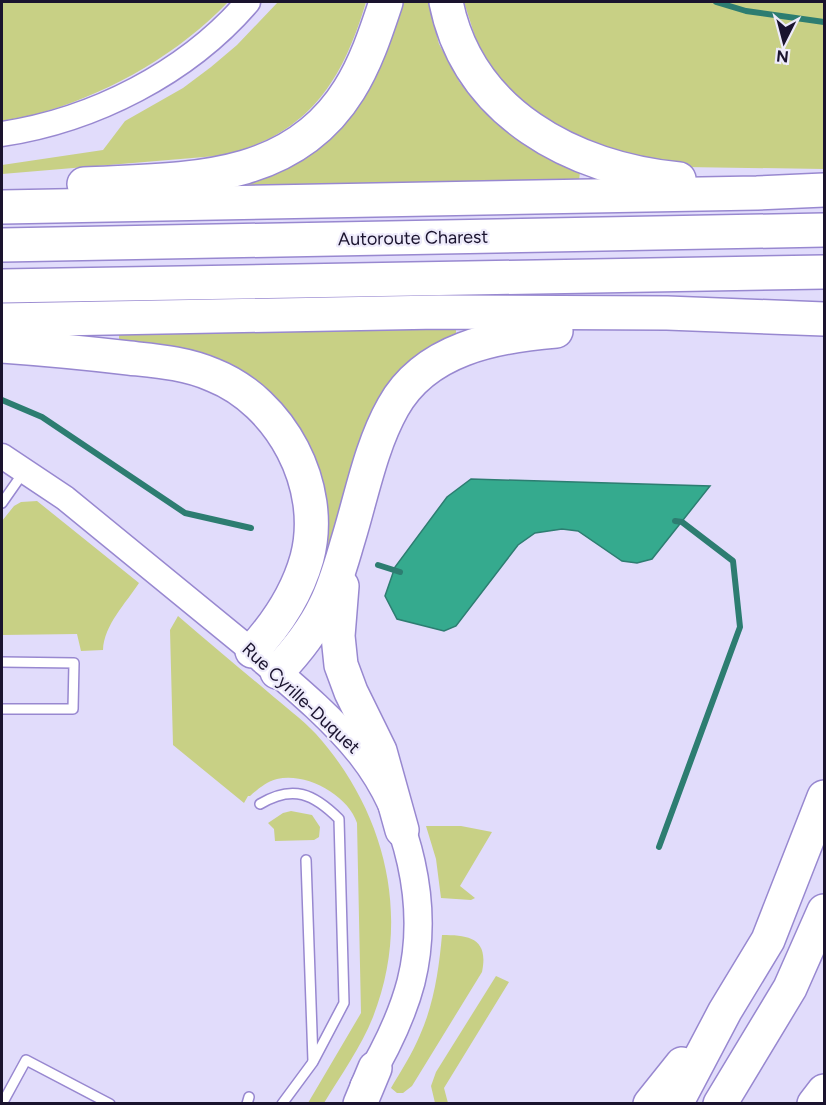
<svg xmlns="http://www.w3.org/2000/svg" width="826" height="1105" font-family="Figtree,sans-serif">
	<rect width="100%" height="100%" fill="#e1dcfb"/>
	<g fill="#c8d085">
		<path d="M2,2H228C179,53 115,90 47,111C32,116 16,118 2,121Z"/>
		<path d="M278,2H366C346,69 318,123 247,148C237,152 226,154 216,156L2,174V165L103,150L125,121L183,88L211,67L237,45Z"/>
		<path d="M397,2H428L439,44L460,83L492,118L531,147L580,172L579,181L240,189L239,181L274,169Z"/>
		<path d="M464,2H824V169L685,167L648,161L568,135L525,107L502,82L478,46Z"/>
		<path d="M456,329V339L438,346L324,586L314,582L285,413L119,344V334Z"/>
		<path d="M37,501L139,583C126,603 104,625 103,650L81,651L77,634L2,635V521L14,506L21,502Z"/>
		<path d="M178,616C208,642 238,667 268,692C284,706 302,719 316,734C386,812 412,918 373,1017C361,1047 341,1075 324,1103H308L361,1013L357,823C348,795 306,772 277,779C266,782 258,789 250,796H248L244,803L173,745L170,630Z"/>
		<path d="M291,811L312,815L320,827L319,837L314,840L275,841L274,829L268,823L283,813Z"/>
		<path d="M426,826H461L492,832L460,886L475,898L471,900L441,898L436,859Z"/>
		<path d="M442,935C469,935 489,938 482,972L412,1086L403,1093H397L391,1088C401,1071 412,1054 420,1035C434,1004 439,968 442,935Z"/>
		<path d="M496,976L509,982L444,1088L448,1103H435L431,1086L436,1072Z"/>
	</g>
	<path fill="#35aa8e" stroke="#2d7d71" stroke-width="1.5" d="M471,479L710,486L652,559L637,563L622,561L578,531L562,529L535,533L518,545L456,626L444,631L397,619L385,596L395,567L447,497Z"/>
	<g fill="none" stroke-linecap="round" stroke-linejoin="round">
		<g stroke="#2d7d71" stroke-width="6">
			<path d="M716,2L746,11L824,22"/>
			<path d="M2,400L42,417L185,513L251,528"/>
			<path d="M378,565L400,572"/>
			<path d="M659,847L740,627L733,561L682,522L675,521"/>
		</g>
		<defs>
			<g id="service">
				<path d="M2,503L23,473"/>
				<path d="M2,662L74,663L73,709H2"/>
				<path d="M260,804C293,784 314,794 339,819L344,1003L313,1062L282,1104"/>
				<path d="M306,860L313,1061"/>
				<path d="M2,1104L26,1060L110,1104"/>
				<path d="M247,1104L249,1097"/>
			</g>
			<g id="tertiary">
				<path d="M2,134C94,120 187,73 248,2"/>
				<path d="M2,456L65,498L252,651"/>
			</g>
			<path id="secondary" d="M262,659C296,688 333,719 361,754C409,815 430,906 411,982C401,1020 384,1053 364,1086"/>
			<g id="motorway">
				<path d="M446,2C468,113 573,169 679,179"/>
				<path d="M84,184C181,179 290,185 349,90C366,63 376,32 386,2"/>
				<path d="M2,207L757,193L824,190"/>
				<path d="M2,245L824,230"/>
				<path d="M2,286L824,272"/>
				<path d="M2,320L439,312L667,313L824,319"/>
				<path d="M2,346C44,349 86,353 129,358C157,361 186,363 213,375C281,402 326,486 307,558C297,594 277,624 252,651"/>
				<path d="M342,586L338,636L341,665L351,692L380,751L402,830"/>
				<path d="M277,672C296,652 313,631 325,606C336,584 342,560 349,537C362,494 371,446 393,407C425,349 495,336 556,331"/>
				<path d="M360,1104L375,1068"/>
				<path d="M650,1104L682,1064"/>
				<path d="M676,1104L725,1011L768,940L824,797"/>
				<path d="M720,1104L790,988L824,911"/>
				<path d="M814,1104L824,1091"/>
			</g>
		</defs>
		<use href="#service" stroke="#9888d0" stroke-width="12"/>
		<use href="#tertiary" stroke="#9888d0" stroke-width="27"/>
		<use href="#secondary" stroke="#9888d0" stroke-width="30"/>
		<use href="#motorway" stroke="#9888d0" stroke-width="36"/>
		<use href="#service" stroke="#fff" stroke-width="9"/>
		<use href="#tertiary" stroke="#fff" stroke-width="24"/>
		<use href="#secondary" stroke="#fff" stroke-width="27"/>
		<use href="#motorway" stroke="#fff" stroke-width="33"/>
	</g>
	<g text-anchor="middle" stroke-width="4.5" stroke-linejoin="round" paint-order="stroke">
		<g font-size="18" fill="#1a132e" stroke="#eeebfb">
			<text transform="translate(413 238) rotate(-1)" y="6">Autoroute Charest</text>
			<text transform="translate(301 698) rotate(43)" y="6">Rue Cyrille-Duquet</text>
		</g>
	</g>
	<rect width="826" height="1105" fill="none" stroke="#1a132e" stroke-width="6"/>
	<g transform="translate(784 42) rotate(186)" stroke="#eeebfb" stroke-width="4.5" paint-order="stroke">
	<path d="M0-4.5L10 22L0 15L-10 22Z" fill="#1a132e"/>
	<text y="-9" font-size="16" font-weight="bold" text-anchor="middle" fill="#1a132e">N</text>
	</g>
</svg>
